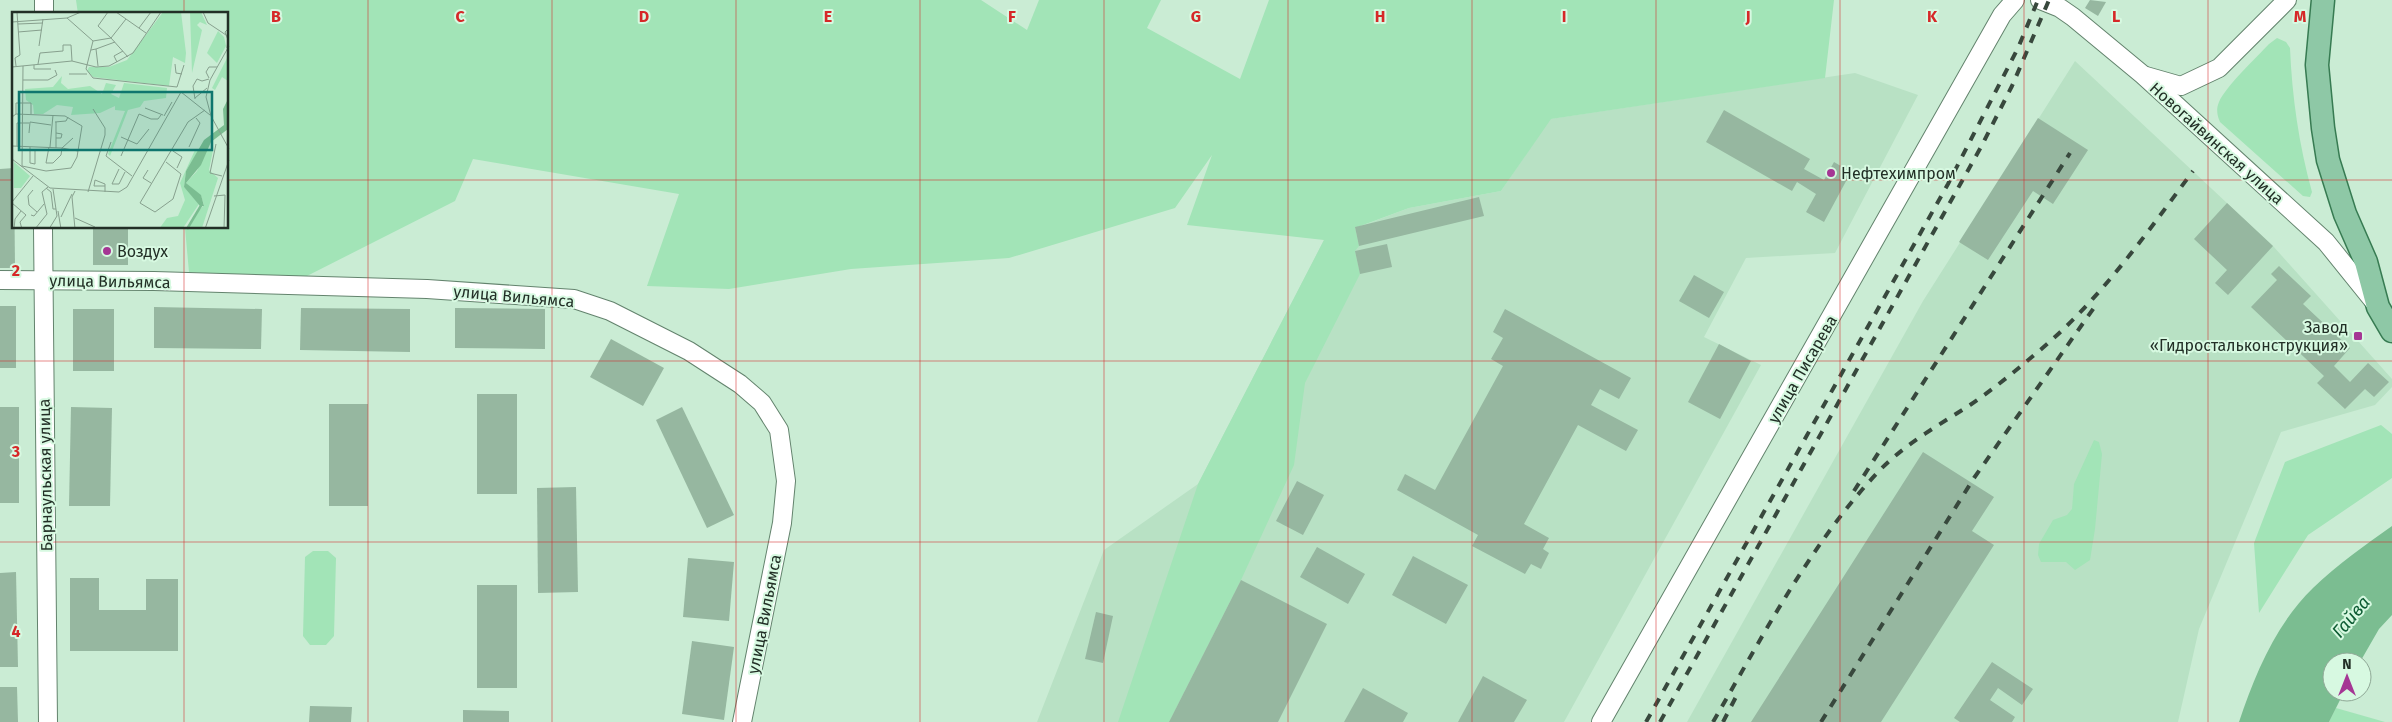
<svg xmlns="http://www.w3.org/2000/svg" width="2392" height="722" font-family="'Fira Sans',sans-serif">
	<rect width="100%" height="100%" fill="#caecd4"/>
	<g fill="#b8e1c4">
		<path d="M2075,61L2273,246L2392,379V387L2375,405L2281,432L2199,629L2178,722H1687L1923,301Z"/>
		<path d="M1855,73L1918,95L1835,253L1746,258L1704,337L1761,365L1564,722H1037L1104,550L1198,484L1324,240L1409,208L1501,191L1550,119Z"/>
	</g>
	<g fill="#a2e4b7">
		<path d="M76,0H981L1027,30L1039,0H1161L1147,28L1240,79L1269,0H1834L1825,78L1551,119L1501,191L1409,208L1355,228L1359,246L1355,251L1360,274L1305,383L1294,465L1241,580L1169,722H1118L1198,484L1324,240L1187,225L1212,155L1175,208L1009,258L851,269L729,289L647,286L679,194L473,159L455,201L301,279L189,272L185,228H228V14H78Z"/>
		<path d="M2277,38L2286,42L2290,48C2292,97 2299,145 2312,192L2310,197L2303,196L2220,122C2217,115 2216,109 2219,102C2226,86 2256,58 2269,44Z"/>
		<path d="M2381,425L2392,434V478L2308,535L2259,613L2254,543L2285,462Z"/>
		<path d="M2094,440L2099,442L2102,454L2095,529L2090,560L2075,570L2066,562H2041L2038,555L2039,544L2053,520L2067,515L2072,509L2074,484Z"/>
		<path d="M313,551H328L336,558L334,636L326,645H310L303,636L305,557Z"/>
		<path d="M2336,708L2385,722H2329Z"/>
	</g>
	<path fill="#7bbd91" d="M2392,526V615L2379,629L2360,662H2332V692H2344L2329,722H2239C2255,674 2276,624 2313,588C2337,565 2365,545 2392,526Z"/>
	<g fill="#96b7a0">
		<path d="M2090,0L2106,2L2098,16L2085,8Z"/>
		<path d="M1724,110L1810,159L1804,169L1824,180L1834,162L1851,172L1824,222L1806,212L1816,194L1797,182L1792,191L1706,142Z"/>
		<path d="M2038,118L2088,150L2053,204L2033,191L1988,260L1959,242Z"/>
		<path d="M14,168L15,268H0V169Z"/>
		<path d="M1479,197L1484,216L1359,246L1355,227Z"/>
		<path d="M2227,203L2273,246L2228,295L2215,283L2227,270L2194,239Z"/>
		<rect x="93" y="228" width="35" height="37"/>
		<path d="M1387,244L1392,267L1360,274L1355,251Z"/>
		<path d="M2279,266L2311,296L2303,304L2350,348L2334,366L2350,382L2368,363L2389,382L2374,397L2365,389L2345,409L2317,383L2324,376L2251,307L2277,280L2271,274Z"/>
		<path d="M1694,275L1724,292L1709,318L1679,301Z"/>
		<rect x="0" y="306" width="16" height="62"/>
		<path d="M154,307L262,309L261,349L154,348Z"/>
		<path d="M301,308L410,309V352L300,350Z"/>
		<path d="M455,308L545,309V349L455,348Z"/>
		<rect x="73" y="309" width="41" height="62"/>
		<path d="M1505,309L1631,378L1619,399L1600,389L1591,405L1638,430L1626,451L1578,425L1524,524L1549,538L1543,549L1549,553L1541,569L1531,564L1525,574L1472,546L1478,535L1397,490L1405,474L1435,490L1503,366L1491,359L1503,338L1493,332Z"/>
		<path d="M611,339L664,368L643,406L590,377Z"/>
		<path d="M1719,344L1751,361L1720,419L1688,402Z"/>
		<rect x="477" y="394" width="40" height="100"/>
		<rect x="329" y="404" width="39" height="102"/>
		<rect x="0" y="407" width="19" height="96"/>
		<path d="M71,407L112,408L110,506H69Z"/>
		<path d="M682,407L734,515L707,528L656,420Z"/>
		<path d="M1923,452L1994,497L1972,531L1994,545L1881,722H1751Z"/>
		<path d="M1297,481L1324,495L1303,535L1276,521Z"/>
		<path d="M576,487L578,592L538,593L537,488Z"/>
		<path d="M1317,547L1365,574L1348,604L1300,577Z"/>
		<path d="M1413,556L1468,585L1446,624L1392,595Z"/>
		<path d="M688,558L734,562L729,621L683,617Z"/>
		<path d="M16,572L18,667H0V573Z"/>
		<path d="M70,578H99V610H146V579H178V651H70Z"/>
		<path d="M1241,580L1327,624L1278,722H1169Z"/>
		<rect x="477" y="585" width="40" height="103"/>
		<path d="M1096,612L1113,616L1103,663L1085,659Z"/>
		<path d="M692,641L734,647L724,720L682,714Z"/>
		<path d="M1992,662L2033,689L2022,705L1998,688L1990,700L2015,717L2012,722H1960L1954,718Z"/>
		<path d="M1483,676L1527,700L1514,722H1458Z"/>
		<path d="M0,687H17L18,722H0Z"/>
		<path d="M1363,688L1408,713L1403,722H1344Z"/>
		<path d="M310,706L352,707L351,722H309Z"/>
		<path d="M463,710L509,711V722H463Z"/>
	</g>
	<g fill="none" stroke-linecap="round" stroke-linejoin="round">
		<defs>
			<g id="minor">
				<path d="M2040,0L2060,8L2073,17L2143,75L2326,242L2376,304"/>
				<path d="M44,14V0"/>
				<path d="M2146,76L2181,86L2219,68L2287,0"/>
				<path d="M43,228L48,722"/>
				<path d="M0,280L154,281L427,289L574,299L610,311L689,351L740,384L762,403L779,430L786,481L782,523L742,722"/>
				<path d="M1601,722L2002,15L2015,0"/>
			</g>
			<path id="major" d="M2323,0L2317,65L2323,128L2328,160L2345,214L2366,262L2378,307L2392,331"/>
		</defs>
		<use href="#minor" stroke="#63836d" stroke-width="20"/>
		<use href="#major" stroke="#377b52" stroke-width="25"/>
		<use href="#minor" stroke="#fff" stroke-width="18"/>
		<use href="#major" stroke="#8ec8a6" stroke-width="22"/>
		<g stroke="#38483d" stroke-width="4" stroke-dasharray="9 9" stroke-linecap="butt">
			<path d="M1854,491L2070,153"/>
			<path d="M1646,722L1948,184L2018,48L2038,0"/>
			<path d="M1660,722L1981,147L2012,86L2049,0"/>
			<path d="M1713,722C1763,636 1810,544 1879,471C1905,444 1939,425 1970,405C1992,390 2013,373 2033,356C2097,304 2144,237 2193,171"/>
			<path d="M1723,722L1739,691"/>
			<path d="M1821,722L1974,478L2098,302"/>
		</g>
	</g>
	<path fill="none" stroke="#d62828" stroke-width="1" stroke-opacity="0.55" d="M184,0V14M368,0V722M552,0V722M736,0V722M920,0V722M1104,0V722M1288,0V722M1472,0V722M1656,0V722M1840,0V722M2024,0V722M2208,0V722M0,180H14M228,180H2392M184,228V722M0,361H2392M0,542H2392"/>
	<g fill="#a53694" stroke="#d7f9e1" stroke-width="2">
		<circle cx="1831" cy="173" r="5"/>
		<circle cx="107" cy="251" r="5"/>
		<rect x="2353" y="331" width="10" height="10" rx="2.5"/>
	</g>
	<g text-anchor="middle" stroke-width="4" stroke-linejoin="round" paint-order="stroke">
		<g font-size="16" fill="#222f26" stroke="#d7f9e1">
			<text transform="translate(2217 143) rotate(42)" y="6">Новогайвинская улица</text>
			<text transform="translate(110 281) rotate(1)" y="6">улица Вильямса</text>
			<text transform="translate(514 296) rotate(5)" y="6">улица Вильямса</text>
			<text transform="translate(1802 369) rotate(-60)" y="6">улица Писарева</text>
			<text transform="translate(45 475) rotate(-91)" y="6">Барнаульская улица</text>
			<text transform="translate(764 614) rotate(-79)" y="6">улица Вильямса</text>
		</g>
		<g font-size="16" fill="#222f26" stroke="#d7f9e1" text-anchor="start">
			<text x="1841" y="179">Нефтехимпром</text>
			<text x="117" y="257">Воздух</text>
			<text x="2348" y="333" text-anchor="end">Завод<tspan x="2348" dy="18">«Гидростальконструкция»</tspan></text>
		</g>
		<g font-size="18" font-style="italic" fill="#0d5c33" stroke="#d7f9e1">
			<text transform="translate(2351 617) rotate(-50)" y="6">Гайва</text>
		</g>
	</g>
	<g transform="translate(12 12)">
		<rect width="216" height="216" fill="#caecd4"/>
		<path d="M151,0H169L174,41L173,51L161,45L157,74L81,65L75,59L77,55H97L115,48ZM178,0H189L195,13L188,10L185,13L190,18L180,61ZM206,19L212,25L214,34L205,51L195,41ZM216,44V69L210,65L203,78L200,76ZM50,64L49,71L56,77L78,74L90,82L94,71L104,73L99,82L107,86L112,71L155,76L154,86L132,89L128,95L116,98L98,144L96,142L113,99L103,98V94L88,101L59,103L61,95L45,93L31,102H22L21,93L14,88L13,77L41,75ZM195,137L201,138L197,158L206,166L190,216H177L181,205L192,193L189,184L174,171L185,159ZM183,138H187L174,159L172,175L187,192L171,216L147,217L155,206L166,204L173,188L168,171ZM2,150L18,164L9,176H2Z" fill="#a2e4b7"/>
		<path d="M216,87V117L199,130L189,153L174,171L189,183L192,194H188L172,175L174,159L192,128L212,113L211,97Z" fill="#7bbd91"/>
		<path fill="none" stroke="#7bbd91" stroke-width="2.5" d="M175,217L190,192"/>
		<path fill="none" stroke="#87a08e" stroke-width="1" d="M96,0L86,14L99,26L114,7M104,0L134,21M191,0L196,11L217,25M55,6L81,29L99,26L116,45M0,10L55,6L69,0M6,12L31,11M127,16L139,0M6,20L30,18M81,29L74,57L81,66L165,75L172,53M27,34L31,7M217,34L198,68L194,85L199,104L217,137M215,36L216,28L213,20L217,16M84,37L103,30M79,38L84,37L86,54M105,50L102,44L111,39M26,52L28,41L51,39V33H59L60,49M163,52L164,61L170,62M22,53V57H39M4,54L3,46L8,43L5,0M0,55L60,49L84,55L97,54L121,41L149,0M57,62H75M197,66L194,60L197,55H205M11,68H36L45,63L43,58M183,86L195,76M183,87L181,74L185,67L190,69L197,67M133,96L151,103M4,102V91H19V102M152,104L160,90M0,105L4,102L53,104L70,114L65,145L59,156L34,159L10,154M43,110L54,109L56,105M44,110V136M17,121L18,110L39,113M109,125L125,132L137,117M44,126H49L50,122L44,121M99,130L94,144L120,164M204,132L198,161L210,164M0,134L50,136L61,126M5,134V111H17M37,135L34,151H41L49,143L50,136L66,139M38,135L41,103M177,135L188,111L184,106M18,138H23V152L18,151V135M161,139L170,145L165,156M109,144L127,102L139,107H146L149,103M0,147L38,176L107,180L115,175L169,80L198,103M154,150L169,162L161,187L143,200L128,191L176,110L193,98M10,155L11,54M107,157L100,172H107L113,160M136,158L131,166L139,171M93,174H82L83,168L93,172V180M34,176L39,180L41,197H44M21,178L16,184L17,193L25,200M63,179L60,185L63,217M76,180L93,123V116L81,97M202,184L213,183L212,217M0,190L21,164M0,191L14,203L8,210L10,217M46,199L49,217M19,203L22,204L32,192M49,205L60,182M63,206L83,215M2,217L3,207L9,199M23,217L35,202L30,180L36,175M37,217L45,204L41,177M193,217L217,148"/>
		<path fill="#0f766e" fill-opacity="0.15" stroke="#0f766e" stroke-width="2.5" d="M7,80H200V138H7Z"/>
		<rect width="216" height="216" fill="none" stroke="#222f26" stroke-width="2.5"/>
	</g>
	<g font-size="16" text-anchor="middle" font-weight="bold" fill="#d62828" stroke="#d7f9e1" stroke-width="4" stroke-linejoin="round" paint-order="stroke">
		<text x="276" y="22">B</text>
		<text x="460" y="22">C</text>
		<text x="644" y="22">D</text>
		<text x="828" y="22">E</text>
		<text x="1012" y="22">F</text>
		<text x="1196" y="22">G</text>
		<text x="1380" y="22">H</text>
		<text x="1564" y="22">I</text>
		<text x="1748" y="22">J</text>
		<text x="1932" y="22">K</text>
		<text x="2116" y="22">L</text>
		<text x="2300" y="22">M</text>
		<text x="16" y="276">2</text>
		<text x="16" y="457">3</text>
		<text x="16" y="637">4</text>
	</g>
	<g transform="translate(2347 677)"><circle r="24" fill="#d7f9e1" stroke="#8fa896"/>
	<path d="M0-4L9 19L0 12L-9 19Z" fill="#a53694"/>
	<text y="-8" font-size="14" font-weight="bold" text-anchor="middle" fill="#222f26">N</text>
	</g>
</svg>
